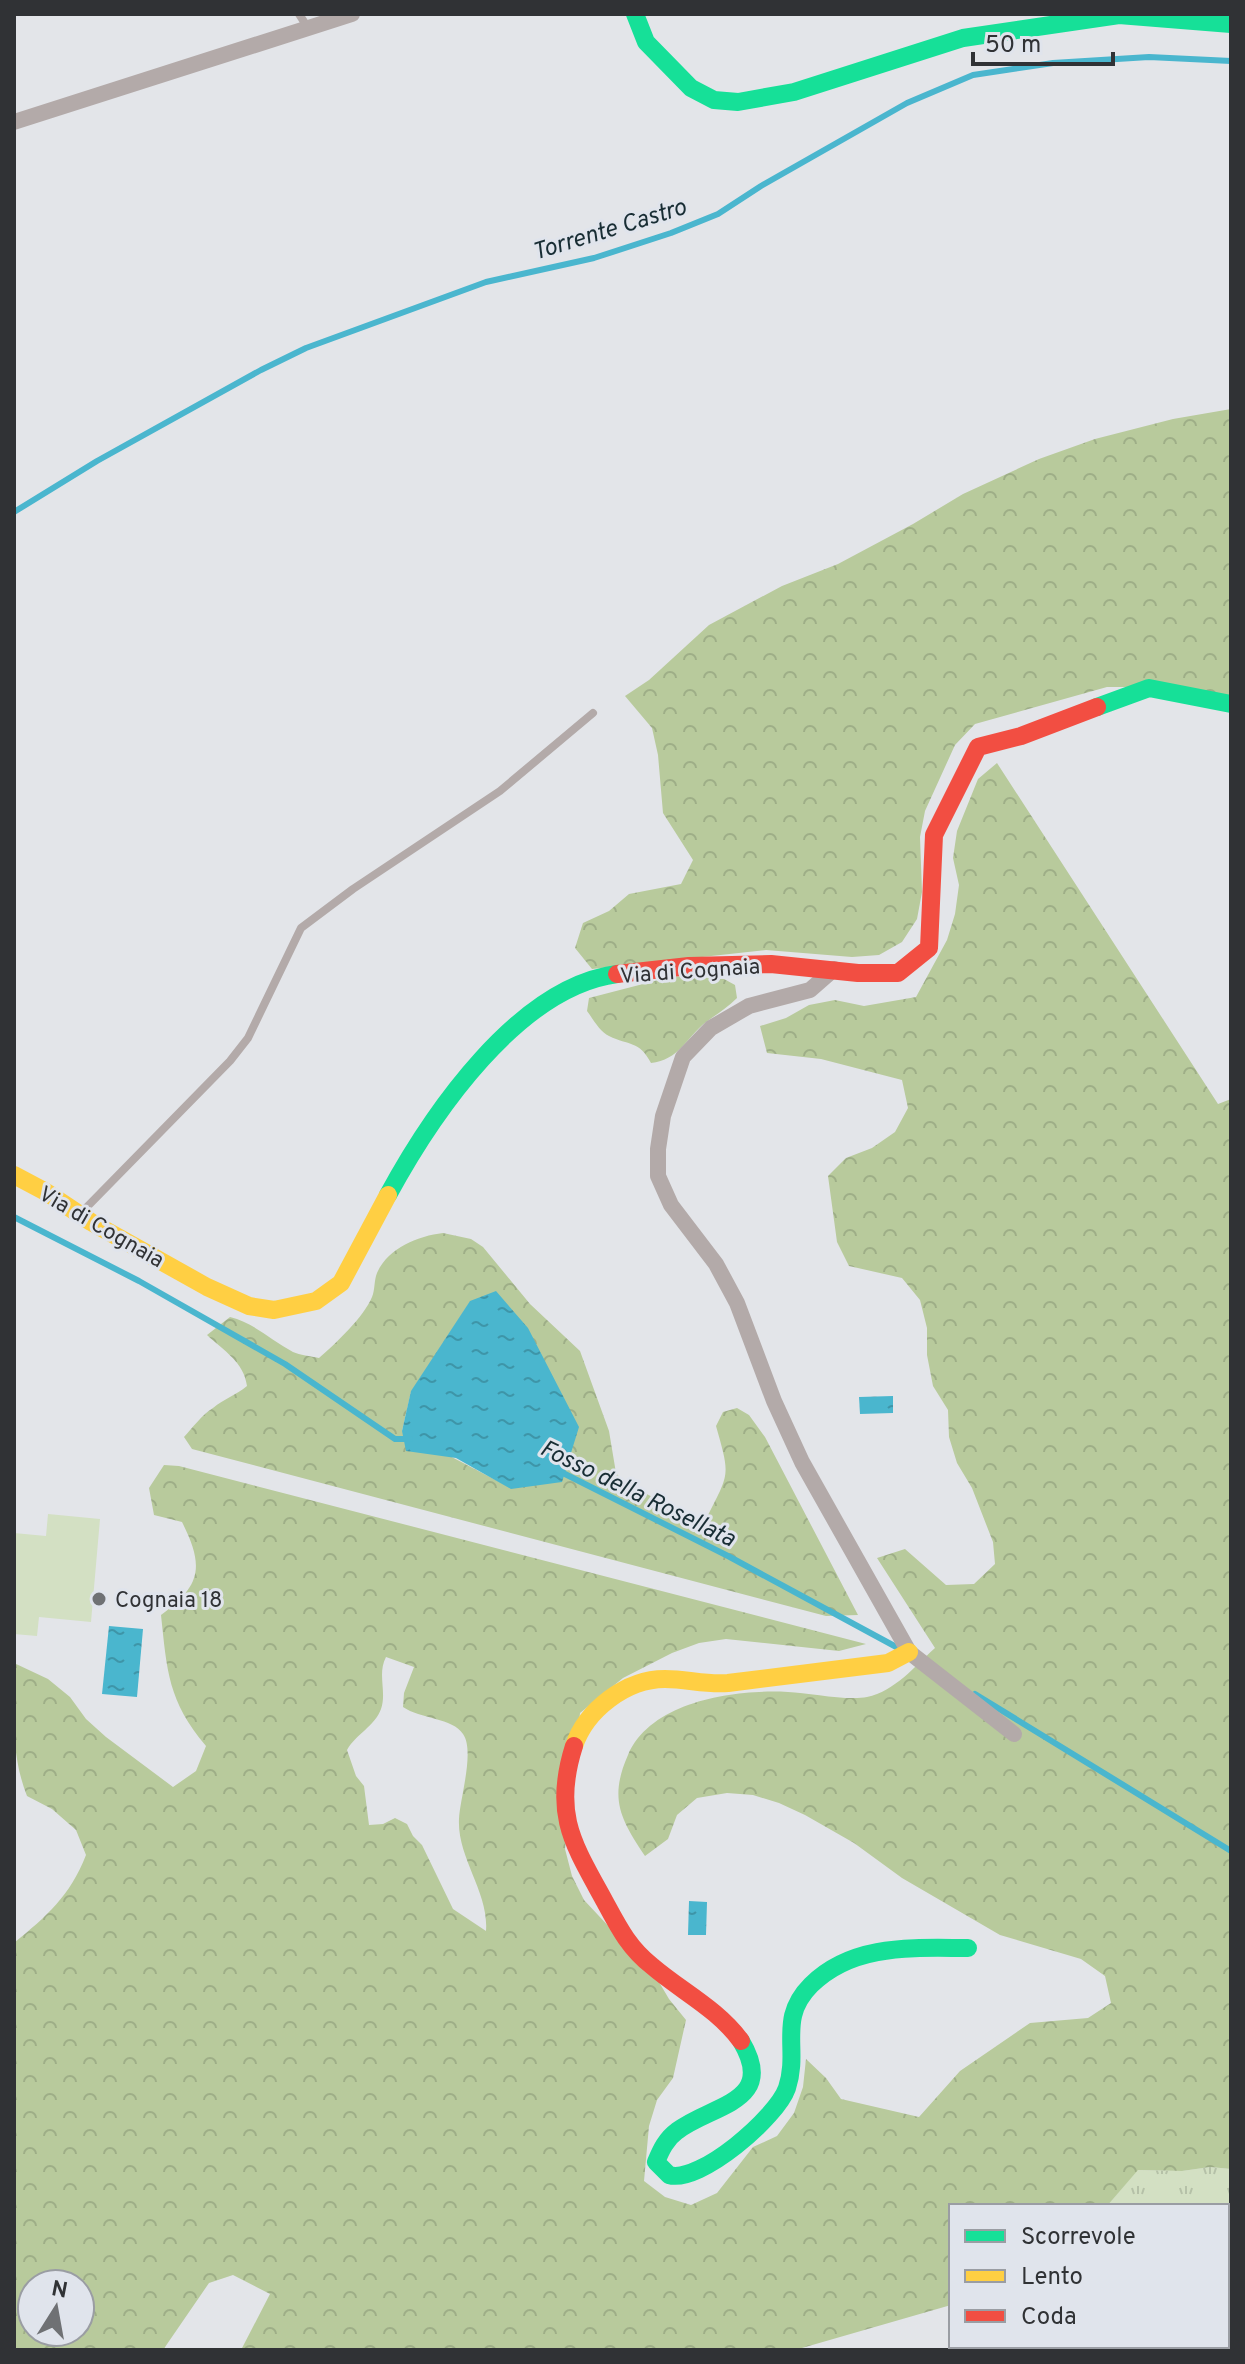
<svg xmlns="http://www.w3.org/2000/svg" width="1245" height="2364" font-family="Overpass,sans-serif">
	<defs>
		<pattern id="grass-tufts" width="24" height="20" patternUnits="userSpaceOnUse" patternTransform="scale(2)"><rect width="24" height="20" fill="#d3e0c3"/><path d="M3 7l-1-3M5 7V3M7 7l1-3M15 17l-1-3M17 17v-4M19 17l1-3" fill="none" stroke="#b5c1a8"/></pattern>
		<pattern id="forest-crowns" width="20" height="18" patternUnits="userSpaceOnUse" patternTransform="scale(2)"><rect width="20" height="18" fill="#b8ca9c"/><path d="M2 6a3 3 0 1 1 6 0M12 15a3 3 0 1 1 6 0" fill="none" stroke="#9eae87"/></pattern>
		<pattern id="water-ripples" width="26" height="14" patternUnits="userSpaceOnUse" patternTransform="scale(2)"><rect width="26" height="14" fill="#4ab6ce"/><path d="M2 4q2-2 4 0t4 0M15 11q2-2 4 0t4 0" fill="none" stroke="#3e95a8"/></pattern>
	</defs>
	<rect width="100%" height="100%" fill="#e3e5e9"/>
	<path fill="url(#grass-tufts)" d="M1210,2167L1231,2169V2255L1227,2256V2206H1107L1137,2170L1182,2171Z"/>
	<g fill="url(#forest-crowns)" fill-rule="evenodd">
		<path d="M1231,409V704L1161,687H1107L975,724L955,745L925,811L920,837L922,892L917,919L902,942L879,955L852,957L766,950L592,969L575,948L583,923L609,911L629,894L681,884L693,860L663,813L658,755L652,728L625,696L649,680L709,625L782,586L838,564L913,524L963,494L1039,459L1095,439L1173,419Z"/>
		<path d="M997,763L1218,1104L1231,1099V2169L1210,2167L1182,2171L1138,2170L1107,2206H951V2305L795,2350H241L270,2294L233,2275L209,2283L163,2350H14V1943C47,1916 70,1896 86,1855L76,1830L52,1809L27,1796C10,1753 14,1709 14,1663L48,1679L70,1697L86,1719L106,1737L173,1787L196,1771L206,1746C168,1701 167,1671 161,1615C202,1585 204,1566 182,1522L154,1515L149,1488L164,1465L179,1466L866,1644L839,1651L726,1639L699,1643L672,1653L623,1678L580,1713L565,1849L572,1876L584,1900L656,1977L669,1999L686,2020L673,2078L657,2100L649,2126L644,2181L665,2197L691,2205L717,2193L753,2147L777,2136L794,2113L803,2087L806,2059L826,2078L841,2099L919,2117L960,2071L1030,2023L1088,2018L1111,2003L1105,1976L1081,1959L1000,1935L902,1878L854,1843L805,1815L779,1803L753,1795L727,1793L697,1798L677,1815L668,1839L645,1856C620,1819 609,1798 628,1755C651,1701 735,1689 788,1692C809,1693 848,1701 867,1697C895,1691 914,1667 935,1648L877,1558L905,1549L946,1585L974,1584L995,1564L993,1542L972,1488L957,1463L949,1437L948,1410L933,1386L927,1355V1328L920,1300L902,1278L849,1266L837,1242L828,1176L846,1158L872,1148L895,1132L908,1108L902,1080L821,1059L767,1053L760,1026L786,1018L809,1005L835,1000L864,1006L916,997L947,940L955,914L959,885L953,858L957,831L978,779ZM386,1657L414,1667L404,1693L403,1707C420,1719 453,1718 463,1734C475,1751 460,1798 459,1819C457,1858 489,1892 486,1931L453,1909L422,1845L413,1836L407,1824L395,1818L383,1824L369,1825L364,1786L356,1776L347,1750C356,1734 375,1726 381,1709C387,1692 377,1674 386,1657ZM32,2284H80V2332H32Z"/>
		<path d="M685,976L724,979L735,985L737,998C727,1008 717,1014 706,1022C686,1038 679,1060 651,1063C639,1040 629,1046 609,1036C600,1032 593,1019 587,1011L589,998L670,977Z"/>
		<path d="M443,1233L471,1239L483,1247L530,1304L580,1351L609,1431L616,1473L625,1483L692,1517H707C730,1472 730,1476 716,1426L723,1412L737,1408L749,1415L765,1437L858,1615L826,1616L192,1449L184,1437C193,1427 202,1415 213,1408C224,1399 236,1395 247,1386C244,1362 224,1351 207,1335L230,1317C254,1323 271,1340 293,1352C300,1355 310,1356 319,1358C335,1344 364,1317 372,1297C375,1290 374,1280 377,1273C388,1248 418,1236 443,1233ZM470,1302L511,1488L402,1431L411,1392Z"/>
		<path d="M1227,2289H1231V2350H982L994,2346H1227Z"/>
	</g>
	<path fill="#d3e0c3" d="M48,1514L100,1519L91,1622L39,1617L37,1636L14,1634V1533L46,1536Z"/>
	<g fill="url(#water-ripples)">
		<path d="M496,1291L528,1328L579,1427L562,1482L511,1489L456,1458L406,1451L402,1431L411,1391L470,1301Z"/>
		<path d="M893,1396V1413L860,1414L859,1397Z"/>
		<path d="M109,1626L143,1629L137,1697L102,1694Z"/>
		<path d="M689,1901L707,1902L706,1935H688Z"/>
	</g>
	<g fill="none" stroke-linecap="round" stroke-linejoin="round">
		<g stroke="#4ab6ce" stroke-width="6">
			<path d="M14,512L97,461L261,370L306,348L486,282L594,258L671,233L718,214L761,186L907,103L973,75L1053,63L1149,57L1231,61"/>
			<path d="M14,1217L139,1281L285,1364L395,1439H410"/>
			<path d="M559,1471L728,1556L900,1649"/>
			<path d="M975,1694L1231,1851"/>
		</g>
		<g stroke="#b3aaa9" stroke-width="8">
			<path d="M299,14L308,28"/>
			<path d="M81,1213L230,1061L248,1038L301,928L353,889L500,791L593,713"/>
		</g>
		<g stroke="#b3aaa9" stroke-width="16">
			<path d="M14,122L352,14"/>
			<path d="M834,969L810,990L749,1006L711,1028L683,1057L663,1116L658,1149V1176L671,1205L716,1264L737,1303L774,1401L802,1462L909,1652L1014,1734"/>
		</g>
		<g stroke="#16e098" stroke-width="18">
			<path d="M635,14L646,42L691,88L714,100L738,102L794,92L963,38L1119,15L1231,24"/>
			<path d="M1097,707L1149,688L1231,704"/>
			<path d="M388,1195C432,1114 518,987 617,974"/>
			<path d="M741,2041C778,2103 712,2104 677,2131C666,2139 661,2150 656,2162L669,2175C700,2184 777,2117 787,2088C800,2049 777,2019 811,1985C853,1943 914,1948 968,1948"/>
		</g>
		<g stroke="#ffcf43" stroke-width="18">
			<path d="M14,1175L46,1192L91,1222L207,1287L249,1306L274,1310L316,1301L341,1283L388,1195"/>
			<path d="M574,1746C586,1710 626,1679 665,1679C687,1679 706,1685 728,1683L888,1663L909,1652"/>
		</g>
		<g stroke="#f24e42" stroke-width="18">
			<path d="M617,974L689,966L771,964L858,973H898L929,948L934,835L978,747L1021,736L1097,707"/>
			<path d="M574,1746C552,1815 574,1845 605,1902C619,1928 629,1948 652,1966C681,1991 718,2009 741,2041"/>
		</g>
	</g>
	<circle fill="#6f7174" stroke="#e0e4ec" stroke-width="3" cx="99" cy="1599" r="8"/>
	<g text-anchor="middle" stroke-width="6" stroke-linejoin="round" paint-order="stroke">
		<g font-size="22" fill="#303235" stroke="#e0e4ec">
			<text transform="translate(690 970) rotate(-4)" y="8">Via di Cognaia</text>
			<text transform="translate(102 1226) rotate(30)" y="8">Via di Cognaia</text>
		</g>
		<g font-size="22" fill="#303235" stroke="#e0e4ec" text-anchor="start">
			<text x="115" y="1607">Cognaia 18</text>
		</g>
		<g font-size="24" font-style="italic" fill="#182d34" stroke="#e0e4ec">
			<text transform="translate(609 229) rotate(-17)" y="8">Torrente Castro</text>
			<text transform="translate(638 1493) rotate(26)" y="8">Fosso della Rosellata</text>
		</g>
	</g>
	<rect width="1245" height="2364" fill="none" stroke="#303235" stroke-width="32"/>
	<rect x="949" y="2204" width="280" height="144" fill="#e0e4ec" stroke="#9a9da3" stroke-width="2"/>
	<rect x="965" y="2230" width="40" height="12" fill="#16e098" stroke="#9a9da3" stroke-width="2"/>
	<text x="1021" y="2244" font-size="24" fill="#303235">Scorrevole</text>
	<rect x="965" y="2270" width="40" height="12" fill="#ffcf43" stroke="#9a9da3" stroke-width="2"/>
	<text x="1021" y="2284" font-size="24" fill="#303235">Lento</text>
	<rect x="965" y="2310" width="40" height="12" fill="#f24e42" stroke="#9a9da3" stroke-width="2"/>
	<text x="1021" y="2324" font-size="24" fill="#303235">Coda</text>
	<g transform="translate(56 2308) rotate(11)"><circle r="38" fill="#e0e4ec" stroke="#9a9da3" stroke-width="2"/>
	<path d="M0-6L14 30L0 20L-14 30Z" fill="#6f7174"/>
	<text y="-12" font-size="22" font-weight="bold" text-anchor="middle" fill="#303235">N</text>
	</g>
	<path d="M973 52v12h140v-12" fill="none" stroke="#303235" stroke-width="4"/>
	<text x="985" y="52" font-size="24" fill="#303235" stroke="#e0e4ec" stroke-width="6" paint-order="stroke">50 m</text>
</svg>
